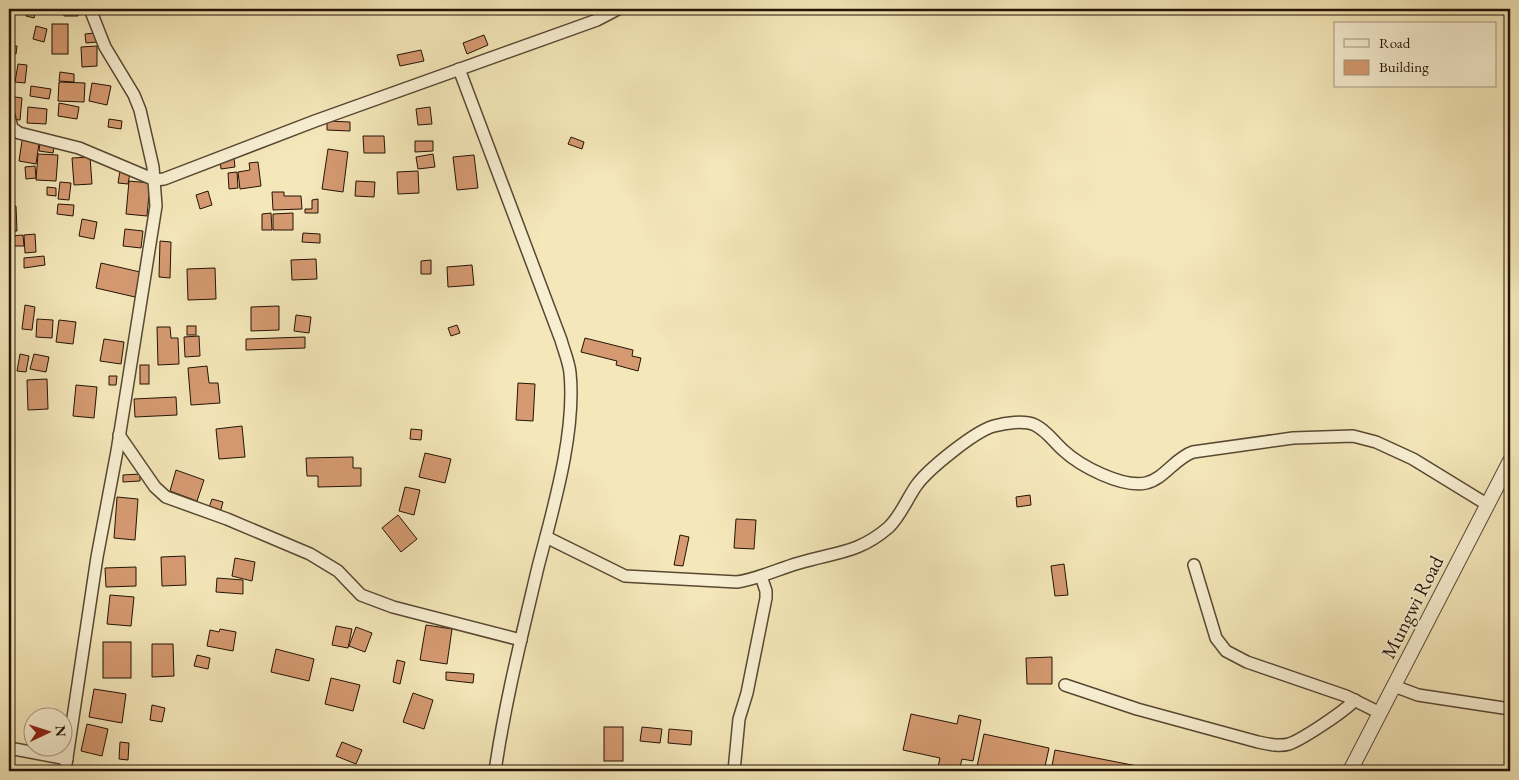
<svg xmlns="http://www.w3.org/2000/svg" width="1519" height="780" font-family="'EB Garamond',serif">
	<rect width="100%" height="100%" fill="#f4e7b9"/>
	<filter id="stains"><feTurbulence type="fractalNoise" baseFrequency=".004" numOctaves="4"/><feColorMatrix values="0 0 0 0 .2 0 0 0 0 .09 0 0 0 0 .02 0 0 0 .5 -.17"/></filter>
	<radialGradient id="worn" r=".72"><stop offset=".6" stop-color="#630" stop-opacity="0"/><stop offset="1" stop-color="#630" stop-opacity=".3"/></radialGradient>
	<g fill="#d59a71" stroke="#241305">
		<path d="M28,9H36L34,18L26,16Z"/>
		<path d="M64,9H79L78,16H64Z"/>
		<rect x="52" y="24" width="16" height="30"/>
		<path d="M36,26L47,29L44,42L33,39Z"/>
		<path d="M96,33L97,42L86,43L85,34Z"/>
		<path d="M484,35L488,45L467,54L463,43Z"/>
		<path d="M9,46H17L16,54H9Z"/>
		<path d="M97,46V66L82,67L81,47Z"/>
		<path d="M421,50L424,61L400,66L397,55Z"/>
		<path d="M18,64L27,65L25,83L15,82Z"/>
		<path d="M60,72L74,74V82L59,81Z"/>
		<path d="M59,82L85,83L84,102L58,101Z"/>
		<path d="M92,83L111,86L107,105L89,101Z"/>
		<path d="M31,86L51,89L49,99L30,96Z"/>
		<path d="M9,96L22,98L20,120L9,119Z"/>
		<path d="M59,103L79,107L77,119L58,116Z"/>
		<path d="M28,107L47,109L46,124L27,123Z"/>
		<path d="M430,107L432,124L418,125L416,109Z"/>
		<path d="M109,119L122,121L121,129L108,127Z"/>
		<path d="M327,121L350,122V131L327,130Z"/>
		<path d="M23,134L40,136L36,164L19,161Z"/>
		<path d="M41,135L56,137L53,153L39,151Z"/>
		<path d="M363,136H384L385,153H364Z"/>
		<path d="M571,137L584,142L582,149L568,144Z"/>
		<path d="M415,141H433V151L415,152Z"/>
		<path d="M328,149L348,152L343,192L322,189Z"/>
		<path d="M38,154L58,155L56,181L36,180Z"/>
		<path d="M433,154L435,167L418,169L416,157Z"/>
		<path d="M474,155L478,188L457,190L453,157Z"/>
		<path d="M90,157L92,184L74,185L72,158Z"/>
		<path d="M234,158L235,167L221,169L220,160Z"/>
		<path d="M258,162L261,186L240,189L238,172L250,170L249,163Z"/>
		<path d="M35,166L36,178L26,179L25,167Z"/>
		<path d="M120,171L130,173L128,184L118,183Z"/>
		<path d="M418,171L419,193L398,194L397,172Z"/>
		<path d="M237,172L238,188L229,189L228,173Z"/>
		<path d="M129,181L150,183L147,216L126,214Z"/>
		<path d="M356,181L375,182L374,197L355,196Z"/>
		<path d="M60,182L71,183L69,200L58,199Z"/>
		<path d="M47,187L56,188V196L47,195Z"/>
		<path d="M208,191L212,205L200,209L196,195Z"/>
		<path d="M272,192H284V196H301L302,209L273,210Z"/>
		<path d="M318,199V213H305V209H312V200Z"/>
		<path d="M58,204L74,205L73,216L57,214Z"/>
		<path d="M9,206H16L17,231H9Z"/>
		<path d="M271,213L272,230H262V214Z"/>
		<path d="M293,213V230H273V214Z"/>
		<path d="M82,219L97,222L94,239L79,236Z"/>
		<path d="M125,229L143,231L141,248L123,246Z"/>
		<path d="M303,233L320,234V243L302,242Z"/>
		<path d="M35,234L36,252L25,253L24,235Z"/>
		<path d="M23,235L24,246H9V236Z"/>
		<path d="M160,241L171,242L170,278L159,277Z"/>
		<path d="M44,256L45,265L24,268V258Z"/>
		<path d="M316,259L317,279L292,280L291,260Z"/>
		<path d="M431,260V274H421V261Z"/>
		<path d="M101,263L140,272L135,297L96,288Z"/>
		<path d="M472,265L474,285L448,287L447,267Z"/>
		<path d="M215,268L216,299L188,300L187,269Z"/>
		<path d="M25,305L35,307L32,330L22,329Z"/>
		<path d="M279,306V330L251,331V307Z"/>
		<path d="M296,315L311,317L309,333L294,331Z"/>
		<path d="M37,319L53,320L52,338L36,337Z"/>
		<path d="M59,320L76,322L73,344L56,342Z"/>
		<path d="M457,325L460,333L451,336L448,328Z"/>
		<rect x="187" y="326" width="9" height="9"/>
		<path d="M157,327H170L171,338H178L179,364L158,365Z"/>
		<path d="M199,336L200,356L185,357L184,337Z"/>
		<path d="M305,337V348L246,350V339Z"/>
		<path d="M585,338L633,350L632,356L641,358L638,371L616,365L617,361L581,352Z"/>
		<path d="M104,339L124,342L121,364L100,361Z"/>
		<path d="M20,354L29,356L26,372L17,371Z"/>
		<path d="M34,354L49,357L46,372L30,369Z"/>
		<rect x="140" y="365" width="9" height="19"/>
		<path d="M207,366L209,383H218L220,403L191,405L188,368Z"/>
		<path d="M109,376H117L116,385H109Z"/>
		<path d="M47,379L48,409L28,410L27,380Z"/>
		<path d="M518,383L535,384L533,421L516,420Z"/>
		<path d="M76,385L97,387L94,418L73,416Z"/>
		<path d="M176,397L177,415L135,417L134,399Z"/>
		<path d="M242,426L245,457L219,459L216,429Z"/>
		<path d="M411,429L422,430L421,440L410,439Z"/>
		<path d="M425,453L451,459L445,483L419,477Z"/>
		<path d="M353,457V468H361V486L318,487V476H307L306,458Z"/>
		<path d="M176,470L204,480L197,501L170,491Z"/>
		<path d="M140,474V481L123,482V475Z"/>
		<path d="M405,487L420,490L414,515L399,511Z"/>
		<path d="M1030,495L1031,505L1017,507L1016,497Z"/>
		<path d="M117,497L138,499L135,540L114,538Z"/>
		<path d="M212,499L223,502L219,517L207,513Z"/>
		<path d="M398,515L417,539L401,552L382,528Z"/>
		<path d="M736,519L756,520L754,549L734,548Z"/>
		<path d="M680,535L689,537L683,566L674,565Z"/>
		<path d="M185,556L186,585L162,586L161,557Z"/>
		<path d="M235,558L255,562L252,581L232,576Z"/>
		<path d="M1064,564L1068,595L1055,596L1051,566Z"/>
		<path d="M136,567V586L106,587L105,568Z"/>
		<path d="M217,578L243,580V594L216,592Z"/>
		<path d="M110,595L134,597L131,626L107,624Z"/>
		<path d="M426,625L452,629L447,664L420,660Z"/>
		<path d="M336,626L352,629L348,648L332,645Z"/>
		<path d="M356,627L372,633L365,652L349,646Z"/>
		<path d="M220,629L236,632L233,651L207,646L210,630L219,632Z"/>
		<rect x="103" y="642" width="28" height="36"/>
		<path d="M152,644H173L174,676L152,677Z"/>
		<path d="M276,649L314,659L309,681L271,672Z"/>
		<path d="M197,655L210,658L208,669L194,666Z"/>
		<path d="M1052,657V684H1027L1026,658Z"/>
		<path d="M397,660L405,662L400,684L393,682Z"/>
		<path d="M446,672L474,674L473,683L446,680Z"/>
		<path d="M331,678L360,685L353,711L325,704Z"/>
		<path d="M94,689L126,694L122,723L89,717Z"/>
		<path d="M413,693L433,700L424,729L403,722Z"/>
		<path d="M152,705L165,708L162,722L150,720Z"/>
		<path d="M911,714L957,724L959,715L981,720L973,761L962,759L959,771H937L940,758L903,750Z"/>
		<path d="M87,724L108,729L102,756L81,751Z"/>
		<rect x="604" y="727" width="19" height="34"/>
		<path d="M642,727L662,729L660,743L640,741Z"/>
		<path d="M669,729L692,731L691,745L668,743Z"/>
		<path d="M984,734L1049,748L1044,771H976Z"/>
		<path d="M120,742L129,743L128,760L119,759Z"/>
		<path d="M342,742L362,750L356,764L336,756Z"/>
		<path d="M1055,750L1163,771H1051Z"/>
	</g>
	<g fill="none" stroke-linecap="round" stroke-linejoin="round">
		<defs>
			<g id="minor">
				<path d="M459,69L561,340C564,351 569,362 570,373C576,433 553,509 538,567C522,635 505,702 495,771"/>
				<path d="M9,116L12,128L19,133L79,148L155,180L164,179L315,121L597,20L618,9"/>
				<path d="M119,435L155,487L166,497L227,519L310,554L338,571L361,595L393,607L521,640"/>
				<path d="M546,537L625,576L737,582C758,579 778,569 799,563C835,552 858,554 889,527C901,515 907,499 916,486C927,470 975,431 994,426C1005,423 1024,420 1035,425C1047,431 1053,441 1063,450C1080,466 1122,488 1146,483C1164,479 1175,458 1193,452L1293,438L1353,436L1376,442L1413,459L1488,505"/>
				<path d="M1194,565L1216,638L1226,651L1247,662L1346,696L1380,713"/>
				<path d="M1065,685L1137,709L1258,742C1268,744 1279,747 1289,744C1303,739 1345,711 1355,700"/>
				<path d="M1394,686L1418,695L1510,709"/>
				<path d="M9,748L67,759"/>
				<path d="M65,771L97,557L117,451L156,206L153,167L140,110L134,95L105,47L90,9"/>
				<path d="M734,771L739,719L747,693L766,598V591L761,576"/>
			</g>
			<path id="tertiary" d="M1350,771L1510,461"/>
		</defs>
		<use href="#minor" stroke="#584832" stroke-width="14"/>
		<use href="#tertiary" stroke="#584832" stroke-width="16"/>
		<use href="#minor" stroke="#f8efd2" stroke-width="11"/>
		<use href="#tertiary" stroke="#f8efd2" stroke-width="14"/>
	</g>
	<g text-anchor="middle" stroke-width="4" stroke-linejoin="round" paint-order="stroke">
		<g font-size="20" fill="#241305" stroke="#f8efd2">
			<text transform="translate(1412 607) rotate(-63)" y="7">Mungwi Road</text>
		</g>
	</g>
	<rect width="1519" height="780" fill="none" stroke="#f4e7b9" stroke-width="30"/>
	<rect x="10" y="10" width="1499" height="760" fill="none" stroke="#241305" stroke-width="2.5"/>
	<rect x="15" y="15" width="1489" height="750" fill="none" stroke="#241305"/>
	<rect x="1334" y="22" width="162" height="65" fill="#f8efd2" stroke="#a39780"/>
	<rect x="1344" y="39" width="25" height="8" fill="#f8efd2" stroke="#a39780"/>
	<text x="1379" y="48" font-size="15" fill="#241305">Road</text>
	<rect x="1344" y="60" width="25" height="15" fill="#d59a71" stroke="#a39780"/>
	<text x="1379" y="72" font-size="15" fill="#241305">Building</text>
	<g transform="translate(48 732) rotate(86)"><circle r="24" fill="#f8efd2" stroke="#a39780"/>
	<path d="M0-4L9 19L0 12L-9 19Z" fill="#8f2418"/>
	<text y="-8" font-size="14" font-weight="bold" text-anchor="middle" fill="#241305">N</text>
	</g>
	<rect width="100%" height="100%" filter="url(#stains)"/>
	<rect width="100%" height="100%" fill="url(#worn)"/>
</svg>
